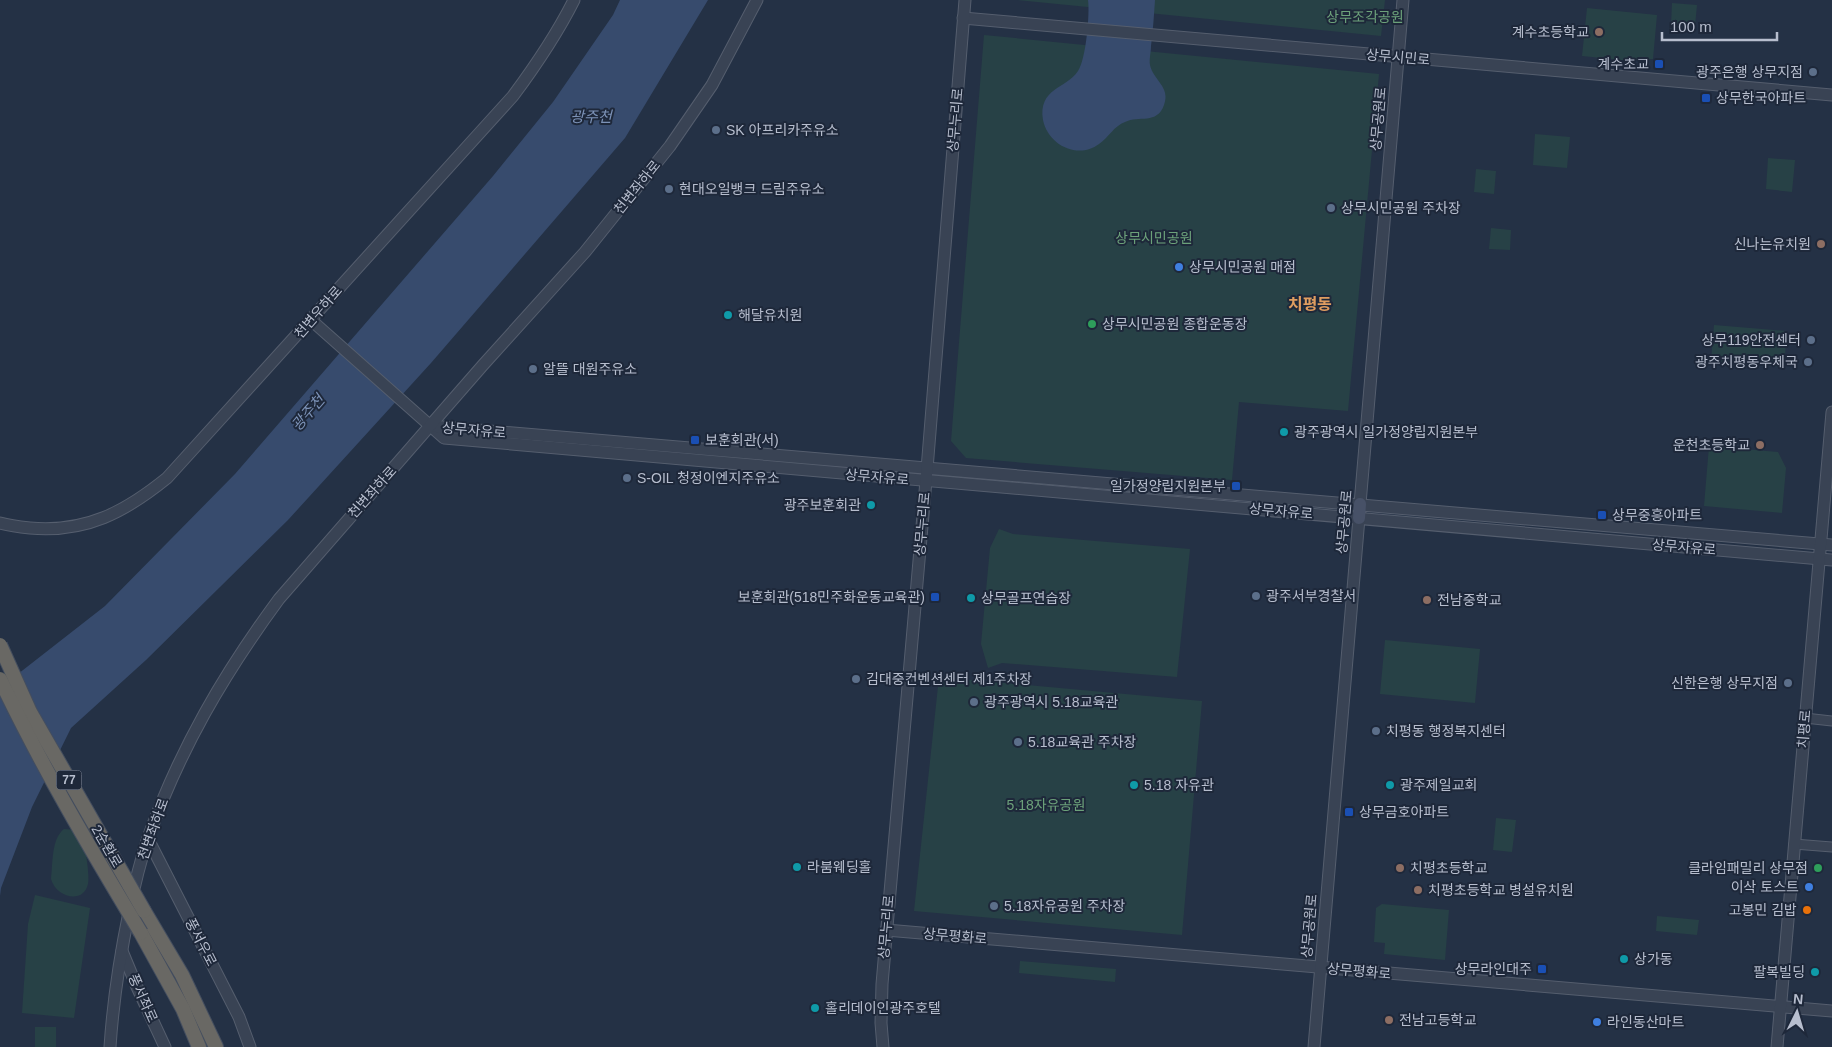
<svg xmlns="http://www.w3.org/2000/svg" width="1832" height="1047" font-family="Helvetica,'Noto Sans KR',sans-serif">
	<rect width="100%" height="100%" fill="#243145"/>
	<g fill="#274146">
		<path d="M1017,0H1385L1381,36Z"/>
		<path d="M1672,3L1697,5L1695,26L1671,24Z"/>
		<path d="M1587,8L1657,15L1653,59L1631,61L1582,56Z"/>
		<path d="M984,35L1379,74L1348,411L1239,402L1232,480L966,458L951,441Z"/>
		<path d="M1535,134L1570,137L1567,168L1533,165Z"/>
		<path d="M1768,158L1795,160L1792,192L1766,189Z"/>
		<path d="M1476,169L1496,171L1494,194L1474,192Z"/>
		<path d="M1491,228L1511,230L1510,250L1489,249Z"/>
		<path d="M1714,325L1787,331L1784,367L1711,361Z"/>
		<path d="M1709,446L1778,452L1786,468L1782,513L1704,506Z"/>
		<path d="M999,529L1013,534L1190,549L1177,677L1002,663L988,668L981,644L990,548Z"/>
		<path d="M1385,640L1480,649L1475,703L1380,694Z"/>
		<path d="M939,677L1202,701L1182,935L914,911Z"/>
		<path d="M1496,818L1516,820L1512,852L1493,850Z"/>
		<path d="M64,829L77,830C79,836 83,842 85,848C86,853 90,879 88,884C83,905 56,897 51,879C53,864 51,839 64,829Z"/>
		<path d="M35,895L90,908L74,1018L22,1013L28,924Z"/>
		<path d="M1382,904L1449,910L1445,960L1384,954L1385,943L1374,942L1376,908Z"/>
		<path d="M1657,916L1699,920L1697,935L1656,931Z"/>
		<path d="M1020,961L1116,969L1115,982L1019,973Z"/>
		<rect x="35" y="1027" width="21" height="20"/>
	</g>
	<g fill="#374b6d">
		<path d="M620,0H708L625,138L431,363L288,520L146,660L71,728L32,807L1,888L0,896V688L105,606L235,474L493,176L553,102L613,15Z"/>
		<path d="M1088,0H1155C1154,15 1153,30 1151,46C1151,52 1149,59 1150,65C1153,80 1171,87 1164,105C1157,125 1139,115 1125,122C1114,126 1109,137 1099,144C1078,160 1048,145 1043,120C1038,88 1066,89 1078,71C1086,60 1090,13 1088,0Z"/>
	</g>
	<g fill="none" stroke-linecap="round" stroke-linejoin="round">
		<defs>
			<g id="minor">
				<path d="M1805,718L1832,721"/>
				<path d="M1794,844L1832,847"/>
			</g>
			<g id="tertiary">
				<path d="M963,18L1832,95"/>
				<path d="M311,320L444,438L1832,560"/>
				<path d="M431,426L1832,545"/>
				<path d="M1360,504L1403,0"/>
				<path d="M0,523C10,526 20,527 30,528C86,533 125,512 167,478L513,96C536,65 557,34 574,0"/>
				<path d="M148,839L239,1017L250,1047"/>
				<path d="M886,930L1832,1011"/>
				<path d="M122,951L137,987L165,1047"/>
				<path d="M110,1047C113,1001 120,956 129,912C134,887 140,862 148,838C180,749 223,675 279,599L483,365L585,252L670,146L712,85L757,0"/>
				<path d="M883,1047L881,1023L882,984L927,469L965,0"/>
				<path d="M1314,1047L1359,518"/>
				<path d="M1777,1047L1832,412"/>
			</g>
			<path id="secondary" d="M1359,518L1360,504"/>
			<g id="trunk">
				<path d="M144,911L182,975L216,1047"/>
				<path d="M141,933L183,1009L199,1047"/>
			</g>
		</defs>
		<use href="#minor" stroke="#555e6e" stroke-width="11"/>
		<use href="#tertiary" stroke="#555e6e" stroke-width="13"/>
		<use href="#secondary" stroke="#555e6e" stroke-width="14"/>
		<use href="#trunk" stroke="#444e5f" stroke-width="16"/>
		<use href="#minor" stroke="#394354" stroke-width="9"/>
		<use href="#tertiary" stroke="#394354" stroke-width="11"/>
		<use href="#secondary" stroke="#475167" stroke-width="12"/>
		<use href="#trunk" stroke="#696864" stroke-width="14"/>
		<defs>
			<g id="trunk-bridge">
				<path d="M0,645L30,712L144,911"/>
				<path d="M0,679C42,767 91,850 141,933"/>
			</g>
		</defs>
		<use href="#trunk-bridge" stroke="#444e5f" stroke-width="16" stroke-linecap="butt"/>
		<use href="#trunk-bridge" stroke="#696864" stroke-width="14"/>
	</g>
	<g fill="#8d6e63" stroke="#1e283a" stroke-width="2">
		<circle cx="1599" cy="32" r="5"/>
		<circle cx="1821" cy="244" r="5"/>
		<circle cx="1760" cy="445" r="5"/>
		<circle cx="1427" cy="600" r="5"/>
		<circle cx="1400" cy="868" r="5"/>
		<circle cx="1418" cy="890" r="5"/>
		<circle cx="1389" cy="1020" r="5"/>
	</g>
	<g fill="#1a4fb4" stroke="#1e283a" stroke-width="2">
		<rect x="1654" y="59" width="10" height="10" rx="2.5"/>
		<rect x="1701" y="93" width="10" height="10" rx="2.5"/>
		<rect x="690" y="435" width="10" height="10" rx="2.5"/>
		<rect x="1231" y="481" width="10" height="10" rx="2.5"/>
		<rect x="1597" y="510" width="10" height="10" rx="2.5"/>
		<rect x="930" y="592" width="10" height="10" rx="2.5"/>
		<rect x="1344" y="807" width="10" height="10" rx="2.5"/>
		<rect x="1537" y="964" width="10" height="10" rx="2.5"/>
	</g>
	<g fill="#5c6f8a" stroke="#1e283a" stroke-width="2">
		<circle cx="1813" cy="72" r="5"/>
		<circle cx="716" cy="130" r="5"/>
		<circle cx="669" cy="189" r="5"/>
		<circle cx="1331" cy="208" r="5"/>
		<circle cx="1811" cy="340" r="5"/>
		<circle cx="1808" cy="362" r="5"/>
		<circle cx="533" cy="369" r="5"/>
		<circle cx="627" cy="478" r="5"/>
		<circle cx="1256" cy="596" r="5"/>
		<circle cx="856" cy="679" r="5"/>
		<circle cx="1788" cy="683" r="5"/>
		<circle cx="974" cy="702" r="5"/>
		<circle cx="1376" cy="731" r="5"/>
		<circle cx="1018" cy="742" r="5"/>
		<circle cx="994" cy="906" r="5"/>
	</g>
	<g fill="#3f7fe0" stroke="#1e283a" stroke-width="2">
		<circle cx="1179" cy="267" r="5"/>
		<circle cx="1809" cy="887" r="5"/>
		<circle cx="1597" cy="1022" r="5"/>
	</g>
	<g fill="#0f9aa8" stroke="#1e283a" stroke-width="2">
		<circle cx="728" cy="315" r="5"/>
		<circle cx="1284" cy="432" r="5"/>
		<circle cx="871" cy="505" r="5"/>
		<circle cx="971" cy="598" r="5"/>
		<circle cx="1134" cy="785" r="5"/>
		<circle cx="1390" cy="785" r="5"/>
		<circle cx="797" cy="867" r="5"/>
		<circle cx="1624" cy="959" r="5"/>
		<circle cx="1815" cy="972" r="5"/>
		<circle cx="815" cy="1008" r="5"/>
	</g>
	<g fill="#2e9e5b" stroke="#1e283a" stroke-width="2">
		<circle cx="1092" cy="324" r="5"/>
		<circle cx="1818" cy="868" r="5"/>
	</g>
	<circle fill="#e8710a" stroke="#1e283a" stroke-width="2" cx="1807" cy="910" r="5"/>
	<g text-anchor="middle" stroke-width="4" stroke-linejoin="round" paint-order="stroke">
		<rect fill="#1e283a" stroke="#8991a2" stroke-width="1" x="56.5" y="770.5" width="25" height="19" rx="4"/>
		<g font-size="12" font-weight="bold" fill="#b7bece">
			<text x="69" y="784">77</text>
		</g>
		<g font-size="14" fill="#6ca17a" stroke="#1e283a">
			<text x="1365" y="22">상무조각공원</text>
			<text x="1154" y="243">상무시민공원</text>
			<text x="1046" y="810">5.18자유공원</text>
		</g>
		<g font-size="14" fill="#b7bece" stroke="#1e283a" text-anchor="start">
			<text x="1589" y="37" text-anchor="end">계수초등학교</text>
			<text x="1649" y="69" text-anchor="end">계수초교</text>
			<text x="1803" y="77" text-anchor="end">광주은행 상무지점</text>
			<text x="1716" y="103">상무한국아파트</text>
			<text x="726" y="135">SK 아프리카주유소</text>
			<text x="679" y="194">현대오일뱅크 드림주유소</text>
			<text x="1341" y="213">상무시민공원 주차장</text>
			<text x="1811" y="249" text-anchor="end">신나는유치원</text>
			<text x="1189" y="272">상무시민공원 매점</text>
			<text x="738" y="320">해달유치원</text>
			<text x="1102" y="329">상무시민공원 종합운동장</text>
			<text x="1801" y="345" text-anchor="end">상무119안전센터</text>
			<text x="1798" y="367" text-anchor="end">광주치평동우체국</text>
			<text x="543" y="374">알뜰 대원주유소</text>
			<text x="1294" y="437">광주광역시 일가정양립지원본부</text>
			<text x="705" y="445">보훈회관(서)</text>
			<text x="1750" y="450" text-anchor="end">운천초등학교</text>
			<text x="637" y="483">S-OIL 청정이엔지주유소</text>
			<text x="1226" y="491" text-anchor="end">일가정양립지원본부</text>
			<text x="861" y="510" text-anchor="end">광주보훈회관</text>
			<text x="1612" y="520">상무중흥아파트</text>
			<text x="1266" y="601">광주서부경찰서</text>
			<text x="925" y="602" text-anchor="end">보훈회관(518민주화운동교육관)</text>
			<text x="981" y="603">상무골프연습장</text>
			<text x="1437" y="605">전남중학교</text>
			<text x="866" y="684">김대중컨벤션센터 제1주차장</text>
			<text x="1778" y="688" text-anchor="end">신한은행 상무지점</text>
			<text x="984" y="707">광주광역시 5.18교육관</text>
			<text x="1386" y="736">치평동 행정복지센터</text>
			<text x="1028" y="747">5.18교육관 주차장</text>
			<text x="1144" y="790">5.18 자유관</text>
			<text x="1400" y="790">광주제일교회</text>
			<text x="1359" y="817">상무금호아파트</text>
			<text x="807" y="872">라붐웨딩홀</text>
			<text x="1410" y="873">치평초등학교</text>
			<text x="1808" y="873" text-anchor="end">클라임패밀리 상무점</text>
			<text x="1799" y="892" text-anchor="end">이삭 토스트</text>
			<text x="1428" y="895">치평초등학교 병설유치원</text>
			<text x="1004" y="911">5.18자유공원 주차장</text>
			<text x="1797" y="915" text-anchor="end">고봉민 김밥</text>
			<text x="1634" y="964">상가동</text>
			<text x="1532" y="974" text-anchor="end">상무라인대주</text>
			<text x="1805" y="977" text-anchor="end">팔복빌딩</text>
			<text x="825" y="1013">홀리데이인광주호텔</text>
			<text x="1399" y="1025">전남고등학교</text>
			<text x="1607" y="1027">라인동산마트</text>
		</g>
		<g font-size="14" fill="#b7bece" stroke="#1e283a">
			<text transform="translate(1398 57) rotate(5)" y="5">상무시민로</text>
			<text transform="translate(1378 119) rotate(-85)" y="5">상무공원로</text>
			<text transform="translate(955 120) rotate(-85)" y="5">상무누리로</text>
			<text transform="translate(637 187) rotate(-51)" y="5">천변좌하로</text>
			<text transform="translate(318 312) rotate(-49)" y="5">천변우하로</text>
			<text transform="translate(474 430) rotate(5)" y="5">상무자유로</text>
			<text transform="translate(877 477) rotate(5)" y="5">상무자유로</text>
			<text transform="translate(372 492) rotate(-48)" y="5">천변좌하로</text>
			<text transform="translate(1281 511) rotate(5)" y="5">상무자유로</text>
			<text transform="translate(1344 522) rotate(-85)" y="5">상무공원로</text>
			<text transform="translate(922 524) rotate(-85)" y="5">상무누리로</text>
			<text transform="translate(1684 547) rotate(5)" y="5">상무자유로</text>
			<text transform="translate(1804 729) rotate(-85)" y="5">치평로</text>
			<text transform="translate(153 829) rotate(-70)" y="5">천변좌하로</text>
			<text transform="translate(107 846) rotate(60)" y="5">2순환로</text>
			<text transform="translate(1309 926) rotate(-85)" y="5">상무공원로</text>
			<text transform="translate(886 927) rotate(-85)" y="5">상무누리로</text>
			<text transform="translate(955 936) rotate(5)" y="5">상무평화로</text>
			<text transform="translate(201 942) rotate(63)" y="5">풍서우로</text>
			<text transform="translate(1359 971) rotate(5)" y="5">상무평화로</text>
			<text transform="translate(143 998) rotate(66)" y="5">풍서좌로</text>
		</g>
		<g font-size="15" font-style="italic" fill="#7c92b7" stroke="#1e283a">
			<text x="591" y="122">광주천</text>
			<text transform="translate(308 413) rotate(-49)" y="5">광주천</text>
		</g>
		<g font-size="16" font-weight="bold" fill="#df9d60" stroke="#1e283a">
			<text x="1310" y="310">치평동</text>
		</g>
	</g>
	<g transform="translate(1797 1012) rotate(5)" stroke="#1e283a" stroke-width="4" paint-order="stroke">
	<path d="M0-4L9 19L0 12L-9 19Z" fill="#b7bece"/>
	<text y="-8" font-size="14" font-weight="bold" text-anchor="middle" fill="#b7bece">N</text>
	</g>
	<path d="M1662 32v8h115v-8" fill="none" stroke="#b7bece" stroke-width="2.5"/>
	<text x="1670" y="32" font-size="15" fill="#b7bece" stroke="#1e283a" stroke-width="4" paint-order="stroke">100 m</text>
</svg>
